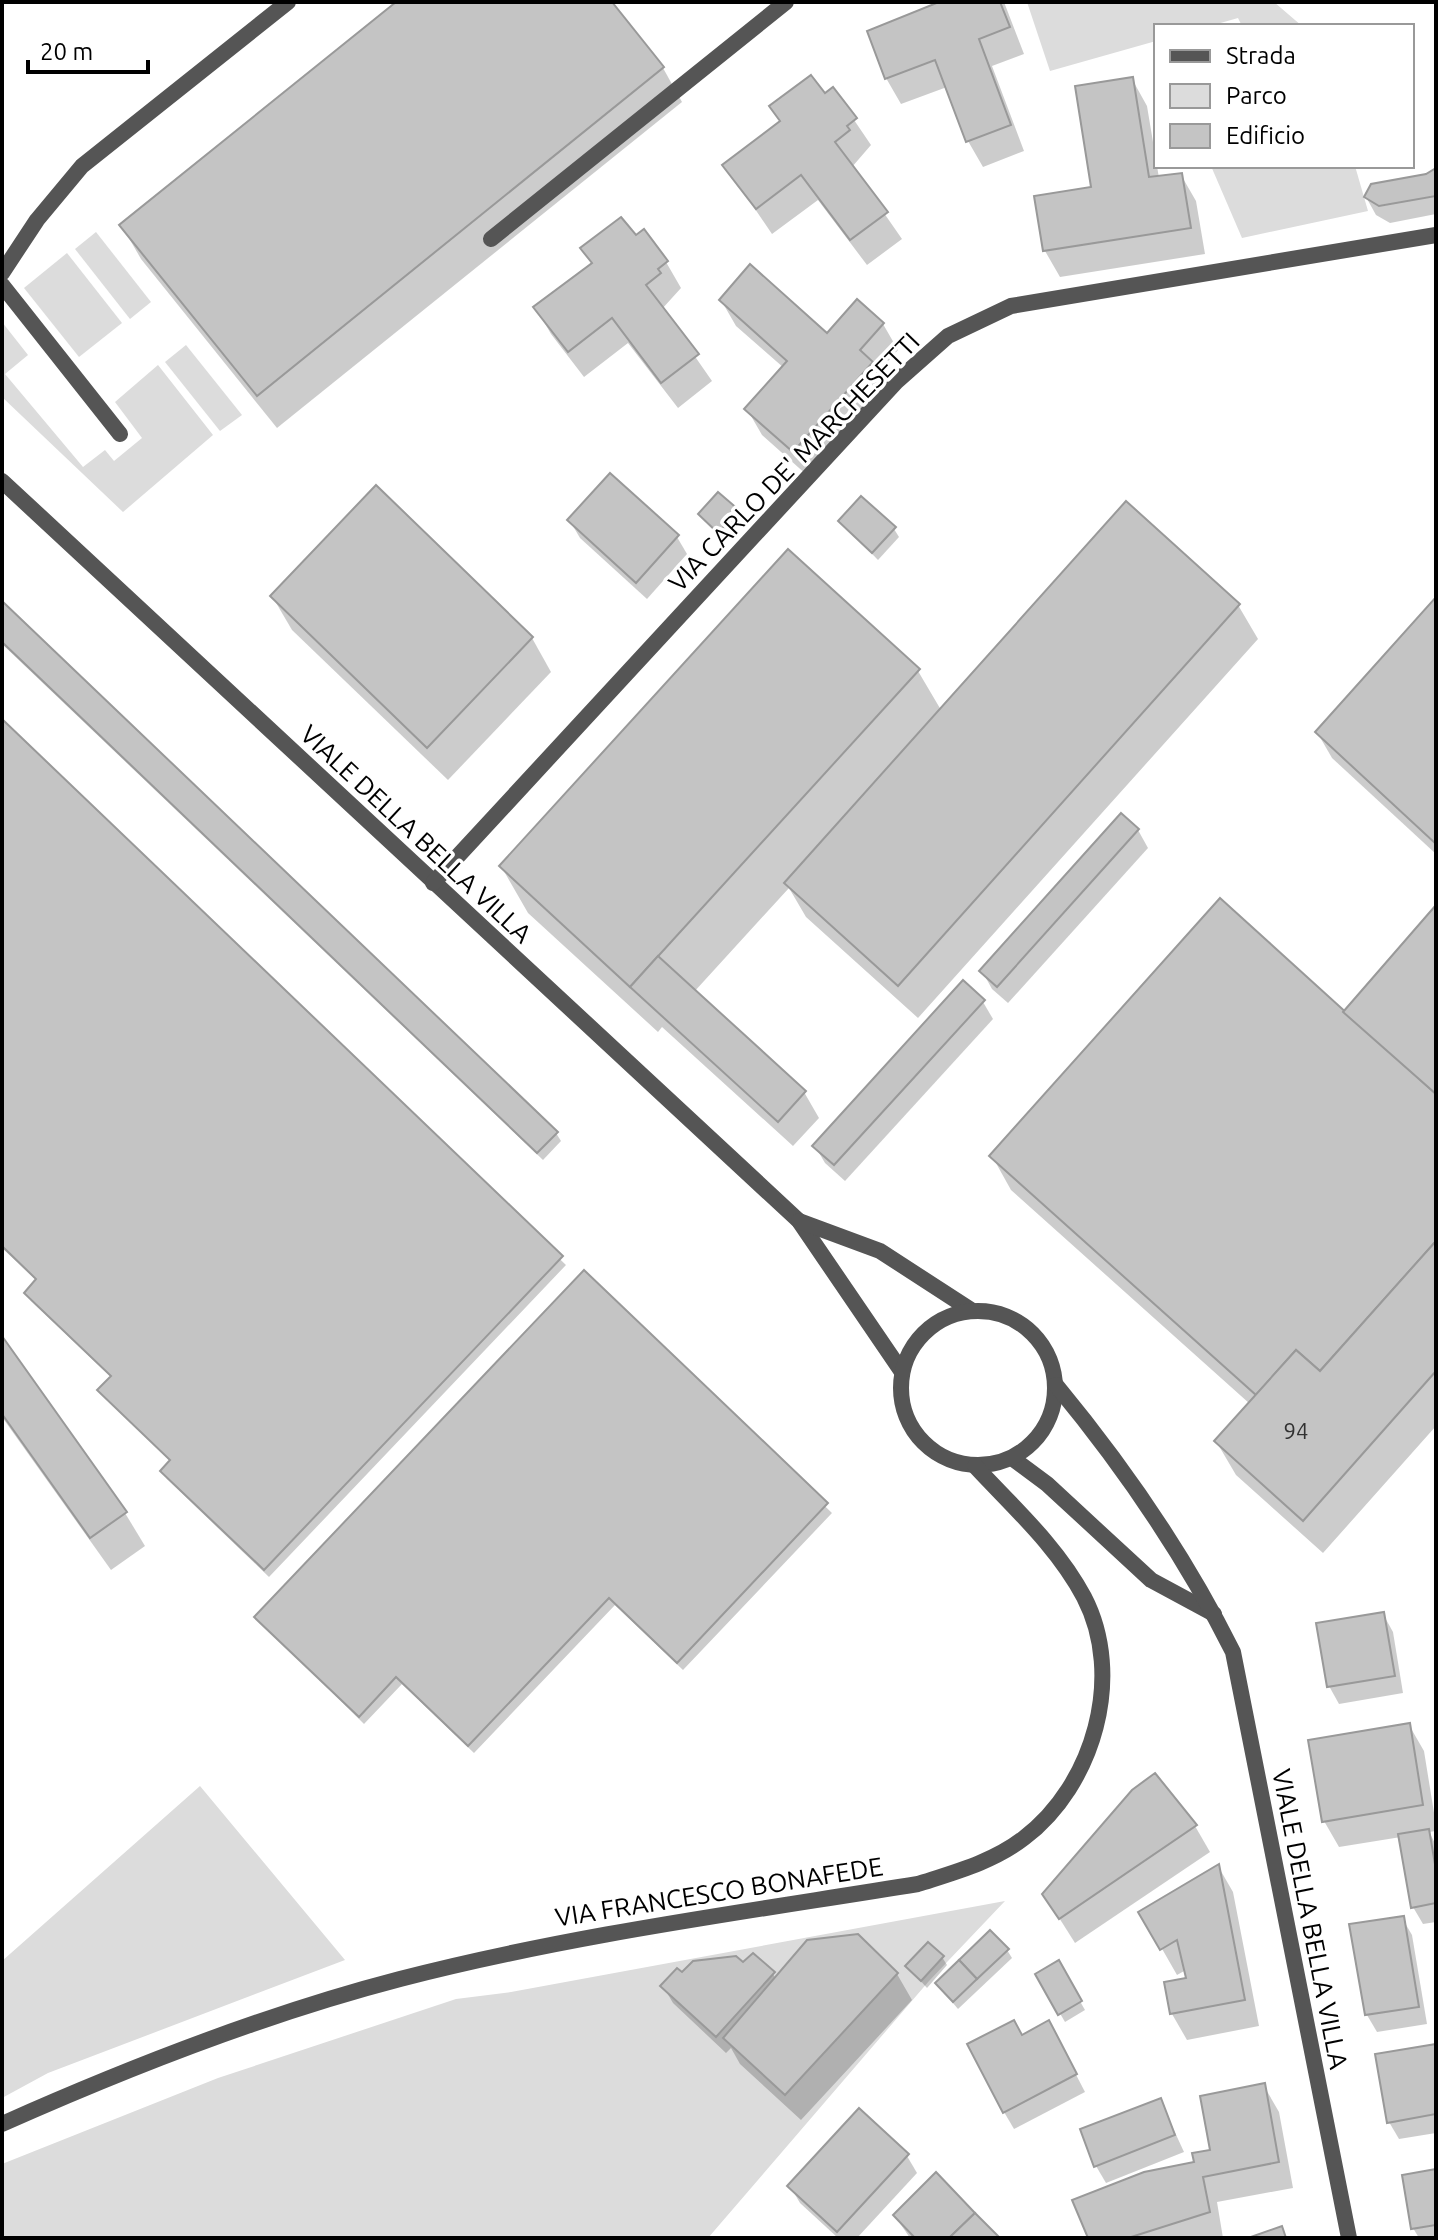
<svg xmlns="http://www.w3.org/2000/svg" width="1438" height="2240" font-family="Ubuntu,sans-serif">
	<rect width="100%" height="100%" fill="#fff"/>
	<g fill="#dcdcdc">
		<path d="M1027,2H1274L1302,26H1242L1238,18L1210,26H1156V41L1050,71Z"/>
		<path d="M1211,166H1355L1368,211L1242,238Z"/>
		<path d="M96,232L151,302L130,319L75,249Z"/>
		<path d="M67,253L122,323L79,357L24,288Z"/>
		<path d="M2,322L28,355L5,374L83,467L105,450L114,461L142,438L115,402L158,365L213,435L123,512L2,397Z"/>
		<path d="M186,345L242,415L220,431L165,362Z"/>
		<path d="M200,1786L345,1960L48,2073L2,2098V1961Z"/>
		<path d="M1005,1901L929,1981L708,2238H2V2164L218,2078L456,1999L511,1992Z"/>
	</g>
	<g fill="#0003">
		<path d="M399,2H609L663,68L682,102L277,428L141,259L122,226Z"/>
		<path d="M941,2H1004L1024,54L992,66L1024,151L983,167L968,141L947,87L901,104L886,78L869,32Z"/>
		<path d="M1132,79L1147,106L1159,178L1181,175L1196,201L1205,254L1060,277L1045,251L1036,198L1093,188Z"/>
		<path d="M833,89L871,145L852,167L902,239L867,265L818,200L772,234L725,165Z"/>
		<path d="M1436,172V214L1390,223L1376,215L1366,197L1372,186Z"/>
		<path d="M583,249L666,262L681,288L662,309L712,381L678,408L628,343L584,377L551,334L536,308L592,265Z"/>
		<path d="M721,300L827,336L883,324L898,350L877,374L886,389L808,476L762,435L747,409L784,368L736,326Z"/>
		<path d="M376,488L532,638L551,672L448,780L292,630L272,596Z"/>
		<path d="M737,511L742,519L723,539L700,515Z"/>
		<path d="M570,521L677,537L687,554L647,599L580,538Z"/>
		<path d="M841,522L894,529L899,537L878,560Z"/>
		<path d="M1436,600V854L1332,758L1317,732Z"/>
		<path d="M2,604L556,1133L561,1141L543,1160L2,644Z"/>
		<path d="M1238,605L1258,639L918,1018L806,917L789,888L694,992L804,1092L819,1118L793,1146L662,1027L658,1032L528,913L501,866L918,671L941,710Z"/>
		<path d="M2,722L566,1265L269,1577L167,1479L163,1471L171,1462L100,1391L112,1378L31,1301L26,1293L37,1281L2,1248Z"/>
		<path d="M1122,816L1138,830L1148,848L1008,1003L992,989L982,971Z"/>
		<path d="M1436,908V1426L1323,1553L1236,1475L1216,1441L1250,1404L1011,1190L992,1156L1343,1015Z"/>
		<path d="M983,1002L993,1019L845,1181L825,1163L815,1146Z"/>
		<path d="M584,1273L832,1513L683,1670L615,1605L474,1753L402,1684L364,1724L257,1617Z"/>
		<path d="M2,1340L125,1513L145,1546L111,1570L2,1417Z"/>
		<path d="M1383,1614L1393,1632L1403,1693L1339,1704L1329,1686Z"/>
		<path d="M1409,1725L1424,1751L1436,1825V1831L1429,1832L1436,1845V1922L1423,1924L1413,1907L1401,1837L1339,1847L1324,1821Z"/>
		<path d="M1195,1826L1210,1852L1075,1943L1044,1894Z"/>
		<path d="M1218,1866L1233,1892L1259,2026L1187,2040L1172,2014L1188,1980L1186,1970L1177,1975L1141,1912Z"/>
		<path d="M1402,1918L1412,1935L1427,2024L1377,2032L1367,2015Z"/>
		<path d="M1007,1950L1012,1958L958,2009L937,1984Z"/>
		<path d="M942,1957L947,1965L927,1988L908,1967Z"/>
		<path d="M1058,1963L1085,2010L1065,2022L1037,1974Z"/>
		<path d="M743,1965L773,1974L776,1979L897,1974L912,2000L801,2120L740,2064L731,2048L726,2053L673,2003L663,1986L682,1975Z"/>
		<path d="M1022,2037L1058,2040L1085,2092L1014,2129L1004,2112Z"/>
		<path d="M1436,2046V2133L1399,2139L1389,2122Z"/>
		<path d="M1264,2086L1279,2112L1293,2188L1217,2202L1223,2238H1090L1212,2152Z"/>
		<path d="M1160,2100L1184,2152L1106,2183L1096,2166Z"/>
		<path d="M907,2156L917,2173L857,2238H838L800,2203L790,2186Z"/>
		<path d="M1436,2171V2238H1419L1413,2228Z"/>
		<path d="M895,2216L998,2238H910Z"/>
	</g>
	<g fill="#c4c4c4" stroke="#999" stroke-width="2">
		<path d="M396,2H612L664,67L257,396L119,225Z"/>
		<path d="M939,2H1000L1010,27L979,39L1011,125L966,142L935,60L885,79L867,31Z"/>
		<path d="M811,75L825,93L833,87L857,118L847,126L850,130L835,142L888,212L850,240L801,175L756,209L722,165L780,121L769,106Z"/>
		<path d="M1133,77L1149,177L1182,173L1191,228L1043,251L1034,196L1091,187L1075,86Z"/>
		<path d="M1436,168V196L1379,206L1364,197L1371,184L1426,174Z"/>
		<path d="M621,217L636,235L644,229L668,261L658,269L661,273L646,285L699,354L661,383L612,318L568,352L533,307L592,263L580,248Z"/>
		<path d="M750,264L827,333L857,299L884,323L860,350L873,362L793,452L744,409L787,361L719,300Z"/>
		<path d="M610,473L679,535L636,583L567,520Z"/>
		<path d="M376,485L533,637L427,748L270,596Z"/>
		<path d="M718,492L739,510L718,533L698,514Z"/>
		<path d="M861,496L896,527L872,553L838,521Z"/>
		<path d="M1126,501L1240,604L898,986L784,883Z"/>
		<path d="M788,549L920,669L630,987L499,866Z"/>
		<path d="M1436,597V844L1315,732Z"/>
		<path d="M2,601L558,1132L537,1153L2,642Z"/>
		<path d="M2,719L563,1256L264,1570L160,1471L170,1460L97,1390L111,1376L24,1293L36,1279L2,1246Z"/>
		<path d="M1121,813L1139,829L997,987L979,971Z"/>
		<path d="M1220,898L1436,1094V1241L1320,1371L1296,1350L1256,1395L989,1156Z"/>
		<path d="M1436,905V1094L1343,1012Z"/>
		<path d="M658,956L806,1091L778,1122L630,987Z"/>
		<path d="M963,980L985,1000L834,1165L812,1146Z"/>
		<path d="M1436,1241V1371L1303,1521L1214,1441L1296,1350L1320,1371Z"/>
		<path d="M584,1270L828,1503L677,1663L609,1598L468,1746L396,1677L359,1717L254,1617Z"/>
		<path d="M2,1336L127,1512L90,1538L2,1414Z"/>
		<path d="M1384,1612L1395,1676L1327,1687L1316,1623Z"/>
		<path d="M1410,1723L1423,1805L1322,1822L1308,1740Z"/>
		<path d="M1155,1773L1197,1825L1059,1919L1042,1894L1132,1790Z"/>
		<path d="M1429,1829L1436,1870V1903L1411,1908L1398,1834Z"/>
		<path d="M1219,1864L1245,2000L1170,2014L1164,1982L1186,1978L1177,1940L1160,1950L1138,1912Z"/>
		<path d="M1404,1916L1419,2007L1365,2015L1349,1924Z"/>
		<path d="M990,1930L1009,1949L977,1979L959,1960Z"/>
		<path d="M858,1934L898,1973L785,2095L723,2038L807,1940Z"/>
		<path d="M928,1942L944,1956L921,1981L905,1966Z"/>
		<path d="M753,1953L775,1972L716,2037L660,1986L677,1968L682,1972L693,1961L736,1956L743,1962Z"/>
		<path d="M959,1960L977,1979L953,2002L935,1983Z"/>
		<path d="M1059,1960L1082,2001L1058,2015L1035,1974Z"/>
		<path d="M1014,2020L1022,2035L1049,2020L1077,2074L1003,2113L967,2044Z"/>
		<path d="M1436,2044V2114L1387,2123L1375,2054Z"/>
		<path d="M1265,2083L1279,2162L1203,2177L1210,2212L1128,2238H1088L1072,2200L1144,2172L1194,2162L1192,2153L1210,2150L1200,2096Z"/>
		<path d="M1161,2098L1175,2135L1094,2167L1080,2129Z"/>
		<path d="M859,2108L909,2154L837,2232L787,2186Z"/>
		<path d="M1436,2169V2225L1411,2229L1402,2175Z"/>
		<path d="M936,2172L975,2213L949,2238H915L893,2215Z"/>
		<path d="M975,2213L1000,2238H949Z"/>
		<path d="M1282,2226L1286,2238H1248Z"/>
	</g>
	<g fill="none" stroke-linecap="round" stroke-linejoin="round">
		<g stroke="#555" stroke-width="16">
			<path d="M491,239L786,2"/>
			<path d="M2,273L37,220L82,166L288,2"/>
			<path d="M2,285L120,434"/>
			<path d="M1012,1458L1047,1484L1151,1580L1214,1614"/>
		</g>
		<g stroke="#555" stroke-width="16">
			<path d="M2,481L799,1221L902,1372"/>
			<path d="M433,883L896,382L948,336L1011,306L1436,235"/>
			<path d="M799,1221L880,1251L971,1310"/>
			<circle cx="978" cy="1388" r="77"/>
			<path d="M1056,1385C1123,1466 1186,1558 1233,1652L1349,2238"/>
			<path d="M2,2124C130,2067 265,2014 400,1979C570,1935 745,1912 918,1884C955,1872 993,1862 1024,1838C1094,1785 1125,1676 1084,1597C1057,1546 1013,1507 975,1466"/>
		</g>
	</g>
	<g text-anchor="middle" stroke-width="7" stroke-linejoin="round" paint-order="stroke">
		<g font-size="22" fill="#313131">
			<text x="1296" y="1439">94</text>
		</g>
		<g font-size="26" fill="#000" stroke="#fff">
			<text transform="translate(794 462) rotate(-46)" y="9">VIA CARLO DE' MARCHESETTI</text>
			<text transform="translate(416 834) rotate(43)" y="9">VIALE DELLA BELLA VILLA</text>
			<text transform="translate(719 1892) rotate(-9)" y="9">VIA FRANCESCO BONAFEDE</text>
			<text transform="translate(1310 1919) rotate(79)" y="9">VIALE DELLA BELLA VILLA</text>
		</g>
	</g>
	<rect width="1438" height="2240" fill="none" stroke="#000000" stroke-width="8"/>
	<rect x="1154" y="24" width="260" height="144" fill="#ffffff" stroke="#999999" stroke-width="2"/>
	<rect x="1170" y="50" width="40" height="12" fill="#555555" stroke="#999999" stroke-width="2"/>
	<text x="1226" y="64" font-size="24" fill="#000000">Strada</text>
	<rect x="1170" y="84" width="40" height="24" fill="#dcdcdc" stroke="#999999" stroke-width="2"/>
	<text x="1226" y="104" font-size="24" fill="#000000">Parco</text>
	<rect x="1170" y="124" width="40" height="24" fill="#c4c4c4" stroke="#999999" stroke-width="2"/>
	<text x="1226" y="144" font-size="24" fill="#000000">Edificio</text>
	<path d="M28 60v12h120v-12" fill="none" stroke="#000000" stroke-width="4"/>
	<text x="40" y="60" font-size="24" fill="#000000" stroke="#ffffff" stroke-width="6" paint-order="stroke">20 m</text>
</svg>
